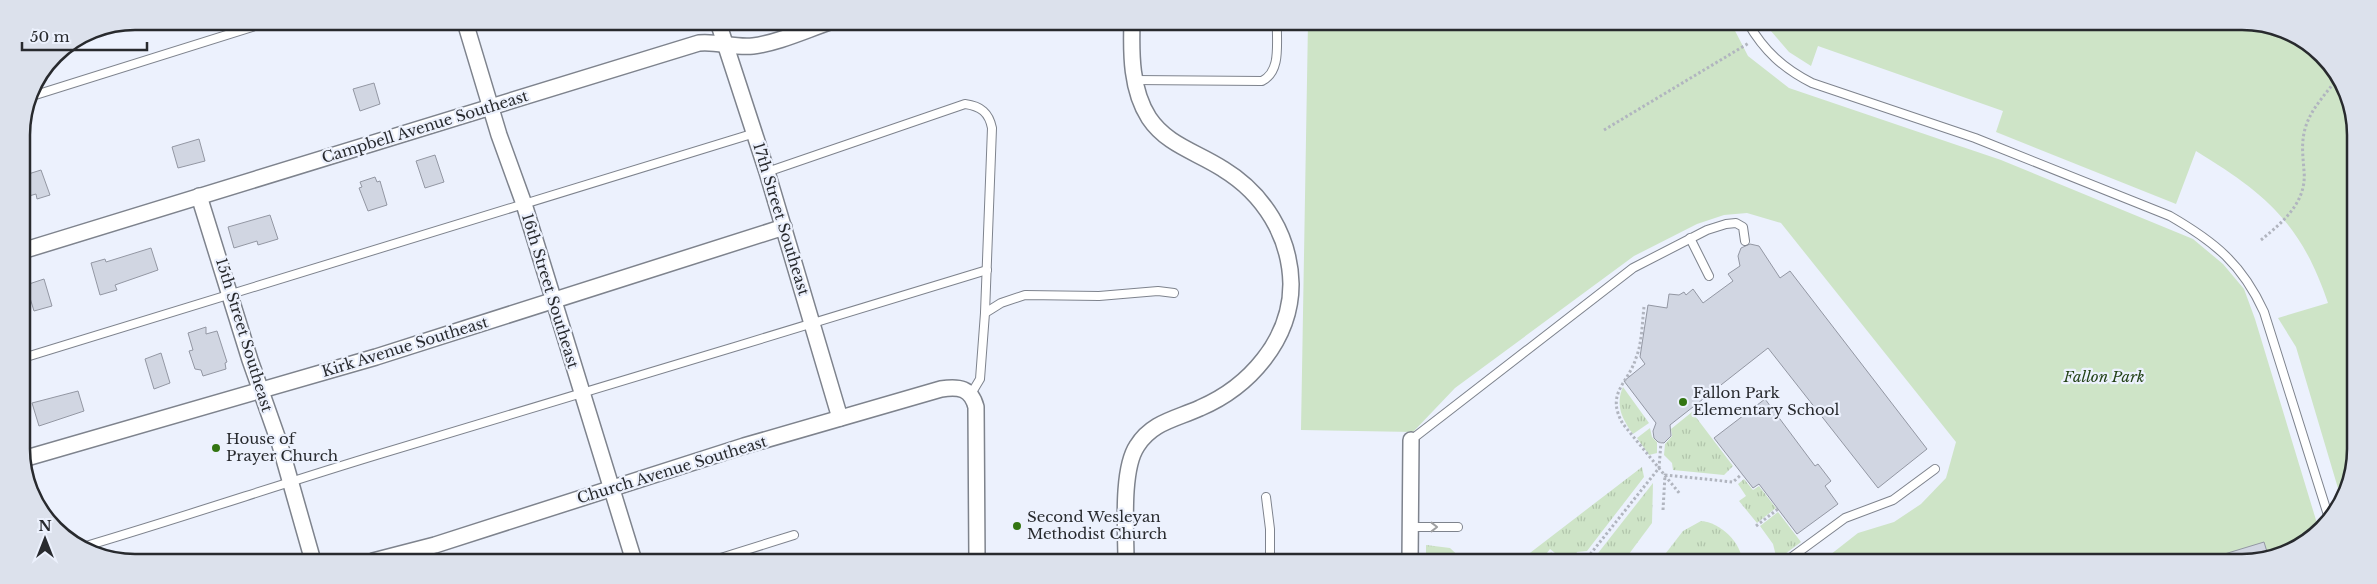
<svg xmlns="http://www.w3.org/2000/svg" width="2377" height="584" font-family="'Libre Baskerville',serif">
	<defs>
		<pattern id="grass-tufts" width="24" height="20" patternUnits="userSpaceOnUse" patternTransform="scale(1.25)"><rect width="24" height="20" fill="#cee4c7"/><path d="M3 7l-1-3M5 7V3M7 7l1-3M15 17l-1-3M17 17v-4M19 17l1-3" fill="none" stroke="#b1c4ab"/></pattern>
	</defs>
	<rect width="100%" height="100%" fill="#ecf1fd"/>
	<g fill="url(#grass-tufts)">
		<path d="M1623,387L1649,423L1633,434C1622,419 1615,405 1623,387Z"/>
		<path d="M1692,412L1733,466L1724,475L1673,470L1672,463L1664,455L1665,444L1672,436L1671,429Z"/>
		<path d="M1650,428L1652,437L1657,442V453L1649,455L1637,438Z"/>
		<path d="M1642,467L1644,477L1587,551L1577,552L1573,562H1566L1550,549L1540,562H1518Z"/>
		<path d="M1744,479L1753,490L1759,486L1776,508L1757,523L1739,501L1746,496L1738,484Z"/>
		<path d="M1653,483L1652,523L1623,562H1596L1595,557Z"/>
		<path d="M1778,512L1801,542L1777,560L1773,544L1760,526Z"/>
		<path d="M1701,521C1720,522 1742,543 1742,562H1659L1683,531Z"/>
		<path d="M1426,545L1450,548L1465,562H1426Z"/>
	</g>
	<g fill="#cee4c7">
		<path d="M1308,22L1731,23L1748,56L1789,88L2001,160L2193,239L2223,264L2244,289L2255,319L2319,530L2317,535L2249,563L1821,562L1858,533L1894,522L1921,504L1946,478L1956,442L1781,223L1747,213L1724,215L1697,224L1634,256L1455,388L1413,432L1301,430Z"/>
		<path d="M1764,23H2265L2323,55L2354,113V472L2340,495L2296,347L2278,318L2328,303C2301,223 2266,194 2196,151L2176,204L1996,132L2003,111L1818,46L1811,66L1789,52Z"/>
		<path d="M1551,552L1563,562H1543Z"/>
	</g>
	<g fill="#d1d6e2" stroke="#9397a3">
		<path d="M374,83L380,104L360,111L353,89Z"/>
		<path d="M199,139L205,161L178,168L172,147Z"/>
		<path d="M435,155L444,182L425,188L416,161Z"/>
		<path d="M41,170L50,195L37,199L36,194L22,198V176Z"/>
		<path d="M375,177L377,182L380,181L387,205L368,211L359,188L362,187L360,182Z"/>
		<path d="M270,215L278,239L258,245L257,241L234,248L228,227Z"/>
		<path d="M1750,244L1759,246L1780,278L1790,271L1927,449L1878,488L1768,348L1670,425L1671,436L1664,443L1658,442L1654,438L1653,431L1656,423L1624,381L1645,364L1640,357L1648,305L1667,308L1669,294L1679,295L1684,292L1686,295L1693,289L1703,303L1733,281L1728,274L1740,266L1738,256L1741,248Z"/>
		<path d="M151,248L158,270L115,285L117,290L100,295L91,263L105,259L106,262Z"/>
		<path d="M44,279L52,306L34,311L26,285Z"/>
		<path d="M206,327V334L217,331L227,362L225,363L226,369L203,376L201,370L195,369L189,351L193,350L188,333Z"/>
		<path d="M161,353L170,383L154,389L145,359Z"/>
		<path d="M78,391L84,411L39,426L32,403Z"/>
		<path d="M1765,399L1815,466L1818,464L1831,481L1825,486L1838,504L1797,534L1759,484L1753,488L1714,438Z"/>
		<path d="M2264,542L2268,555L2249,563L2209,562L2208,559Z"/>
	</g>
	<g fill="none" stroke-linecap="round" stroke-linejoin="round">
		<defs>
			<g id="lane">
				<path d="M1748,23C1764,51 1784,69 1812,83L1975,138L2170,216C2215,242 2242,264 2264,312L2328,515"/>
				<path d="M1134,80L1262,81C1282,71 1276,42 1277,22"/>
				<path d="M29,97L271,21"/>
				<path d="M767,172L965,104C981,106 989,113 992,128L985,313"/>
				<path d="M1690,238L1709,276"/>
				<path d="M23,358L755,133"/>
				<path d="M971,394L980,379L985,313L1001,303L1025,295L1099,296L1158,291L1174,293"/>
				<path d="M1411,440L1633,268L1707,230L1726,224L1736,223L1743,227L1745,241"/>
				<path d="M1266,497L1270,529V562"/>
				<path d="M1410,527H1458"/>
				<path d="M86,546C184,517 281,484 380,454C582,393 785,332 987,270"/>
				<path d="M711,561L794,535"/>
				<path d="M1785,562L1845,518L1893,500L1935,469"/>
			</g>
			<g id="street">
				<path d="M465,22L499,135L524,204L634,561"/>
				<path d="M718,22L767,172L840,418"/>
				<path d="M199,196L250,360L280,445L313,561"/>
				<path d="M22,251L699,43C717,41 734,48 753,46C778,43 806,30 830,22"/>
				<path d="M23,459L376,357L784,227"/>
				<path d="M373,561L435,545L744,446L941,389C959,386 971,388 976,407L977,561"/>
				<path d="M1126,561C1126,531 1121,470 1137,446C1152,422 1176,419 1200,408C1249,387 1291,340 1291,284C1290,236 1264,194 1223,169C1197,152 1167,145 1149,118C1131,90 1131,54 1132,22"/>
				<path d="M1410,562L1411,440"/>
			</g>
		</defs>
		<use href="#lane" stroke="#7e838d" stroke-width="10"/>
		<use href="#street" stroke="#7e838d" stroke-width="18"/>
		<g stroke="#b1b5bf" stroke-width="3" stroke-dasharray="2.5 2.5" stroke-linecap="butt">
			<path d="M1604,130L1749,43"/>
			<path d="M2261,240C2283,222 2307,202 2304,171C2303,157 2301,143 2305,129C2310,110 2325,95 2336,80"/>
			<path d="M1644,307C1642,324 1642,343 1636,358C1628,384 1605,393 1623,424L1680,494"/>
			<path d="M1663,510L1665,475L1733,482L1742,474"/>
			<path d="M1756,526L1778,509"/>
			<path d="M1584,562L1659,468L1661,442"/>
		</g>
		<use href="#lane" stroke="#fff" stroke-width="8"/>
		<use href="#street" stroke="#fff" stroke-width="15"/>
	</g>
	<defs><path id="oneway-chevron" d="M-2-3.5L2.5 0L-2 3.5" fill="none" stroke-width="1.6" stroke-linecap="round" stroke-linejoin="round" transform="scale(1.25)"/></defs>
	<use stroke="#9e9fa1" href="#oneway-chevron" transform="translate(1434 527)"/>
	<g fill="#337512" stroke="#ecf1fd" stroke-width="2">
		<circle cx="1683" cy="402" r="5"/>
		<circle cx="216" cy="448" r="5"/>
		<circle cx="1017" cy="526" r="5"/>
	</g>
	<g text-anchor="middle" stroke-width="4.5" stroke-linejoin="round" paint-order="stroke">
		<g font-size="15" fill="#282a2e" stroke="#ecf1fd">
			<text transform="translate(425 127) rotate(-17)" y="5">Campbell Avenue Southeast</text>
			<text transform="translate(781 219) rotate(73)" y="5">17th Street Southeast</text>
			<text transform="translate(550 291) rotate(73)" y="5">16th Street Southeast</text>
			<text transform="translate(244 335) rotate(73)" y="5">15th Street Southeast</text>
			<text transform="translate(405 347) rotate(-17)" y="5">Kirk Avenue Southeast</text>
			<text transform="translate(672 470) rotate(-17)" y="5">Church Avenue Southeast</text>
		</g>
		<g font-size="15" font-style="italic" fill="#244318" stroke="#ecf1fd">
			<text x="2104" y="382">Fallon Park</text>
		</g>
		<g font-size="15" fill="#282a2e" stroke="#ecf1fd" text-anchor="start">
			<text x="1693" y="398">Fallon Park<tspan x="1693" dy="17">Elementary School</tspan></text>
			<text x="226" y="444">House of<tspan x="226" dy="17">Prayer Church</tspan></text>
			<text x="1027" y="522">Second Wesleyan<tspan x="1027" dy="17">Methodist Church</tspan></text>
		</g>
	</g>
	<path d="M0 0H2377V584H0ZM135 30H2242A105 105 0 0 1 2347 135V449A105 105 0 0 1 2242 554H135A105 105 0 0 1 30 449V135A105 105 0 0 1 135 30Z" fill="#dce1ec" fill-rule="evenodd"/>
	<path fill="none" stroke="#282a2e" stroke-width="2.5" d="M135 30H2242A105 105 0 0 1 2347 135V449A105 105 0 0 1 2242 554H135A105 105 0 0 1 30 449V135A105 105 0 0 1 135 30Z"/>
	<g transform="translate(45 539)" stroke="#ecf1fd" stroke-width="4" paint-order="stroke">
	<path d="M0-4L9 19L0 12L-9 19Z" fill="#282a2e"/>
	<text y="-8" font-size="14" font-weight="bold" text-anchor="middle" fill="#282a2e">N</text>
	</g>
	<path d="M22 42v8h125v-8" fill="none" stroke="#282a2e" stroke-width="2.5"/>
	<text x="30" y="42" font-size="15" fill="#282a2e" stroke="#ecf1fd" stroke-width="4" paint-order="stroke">50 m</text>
</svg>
